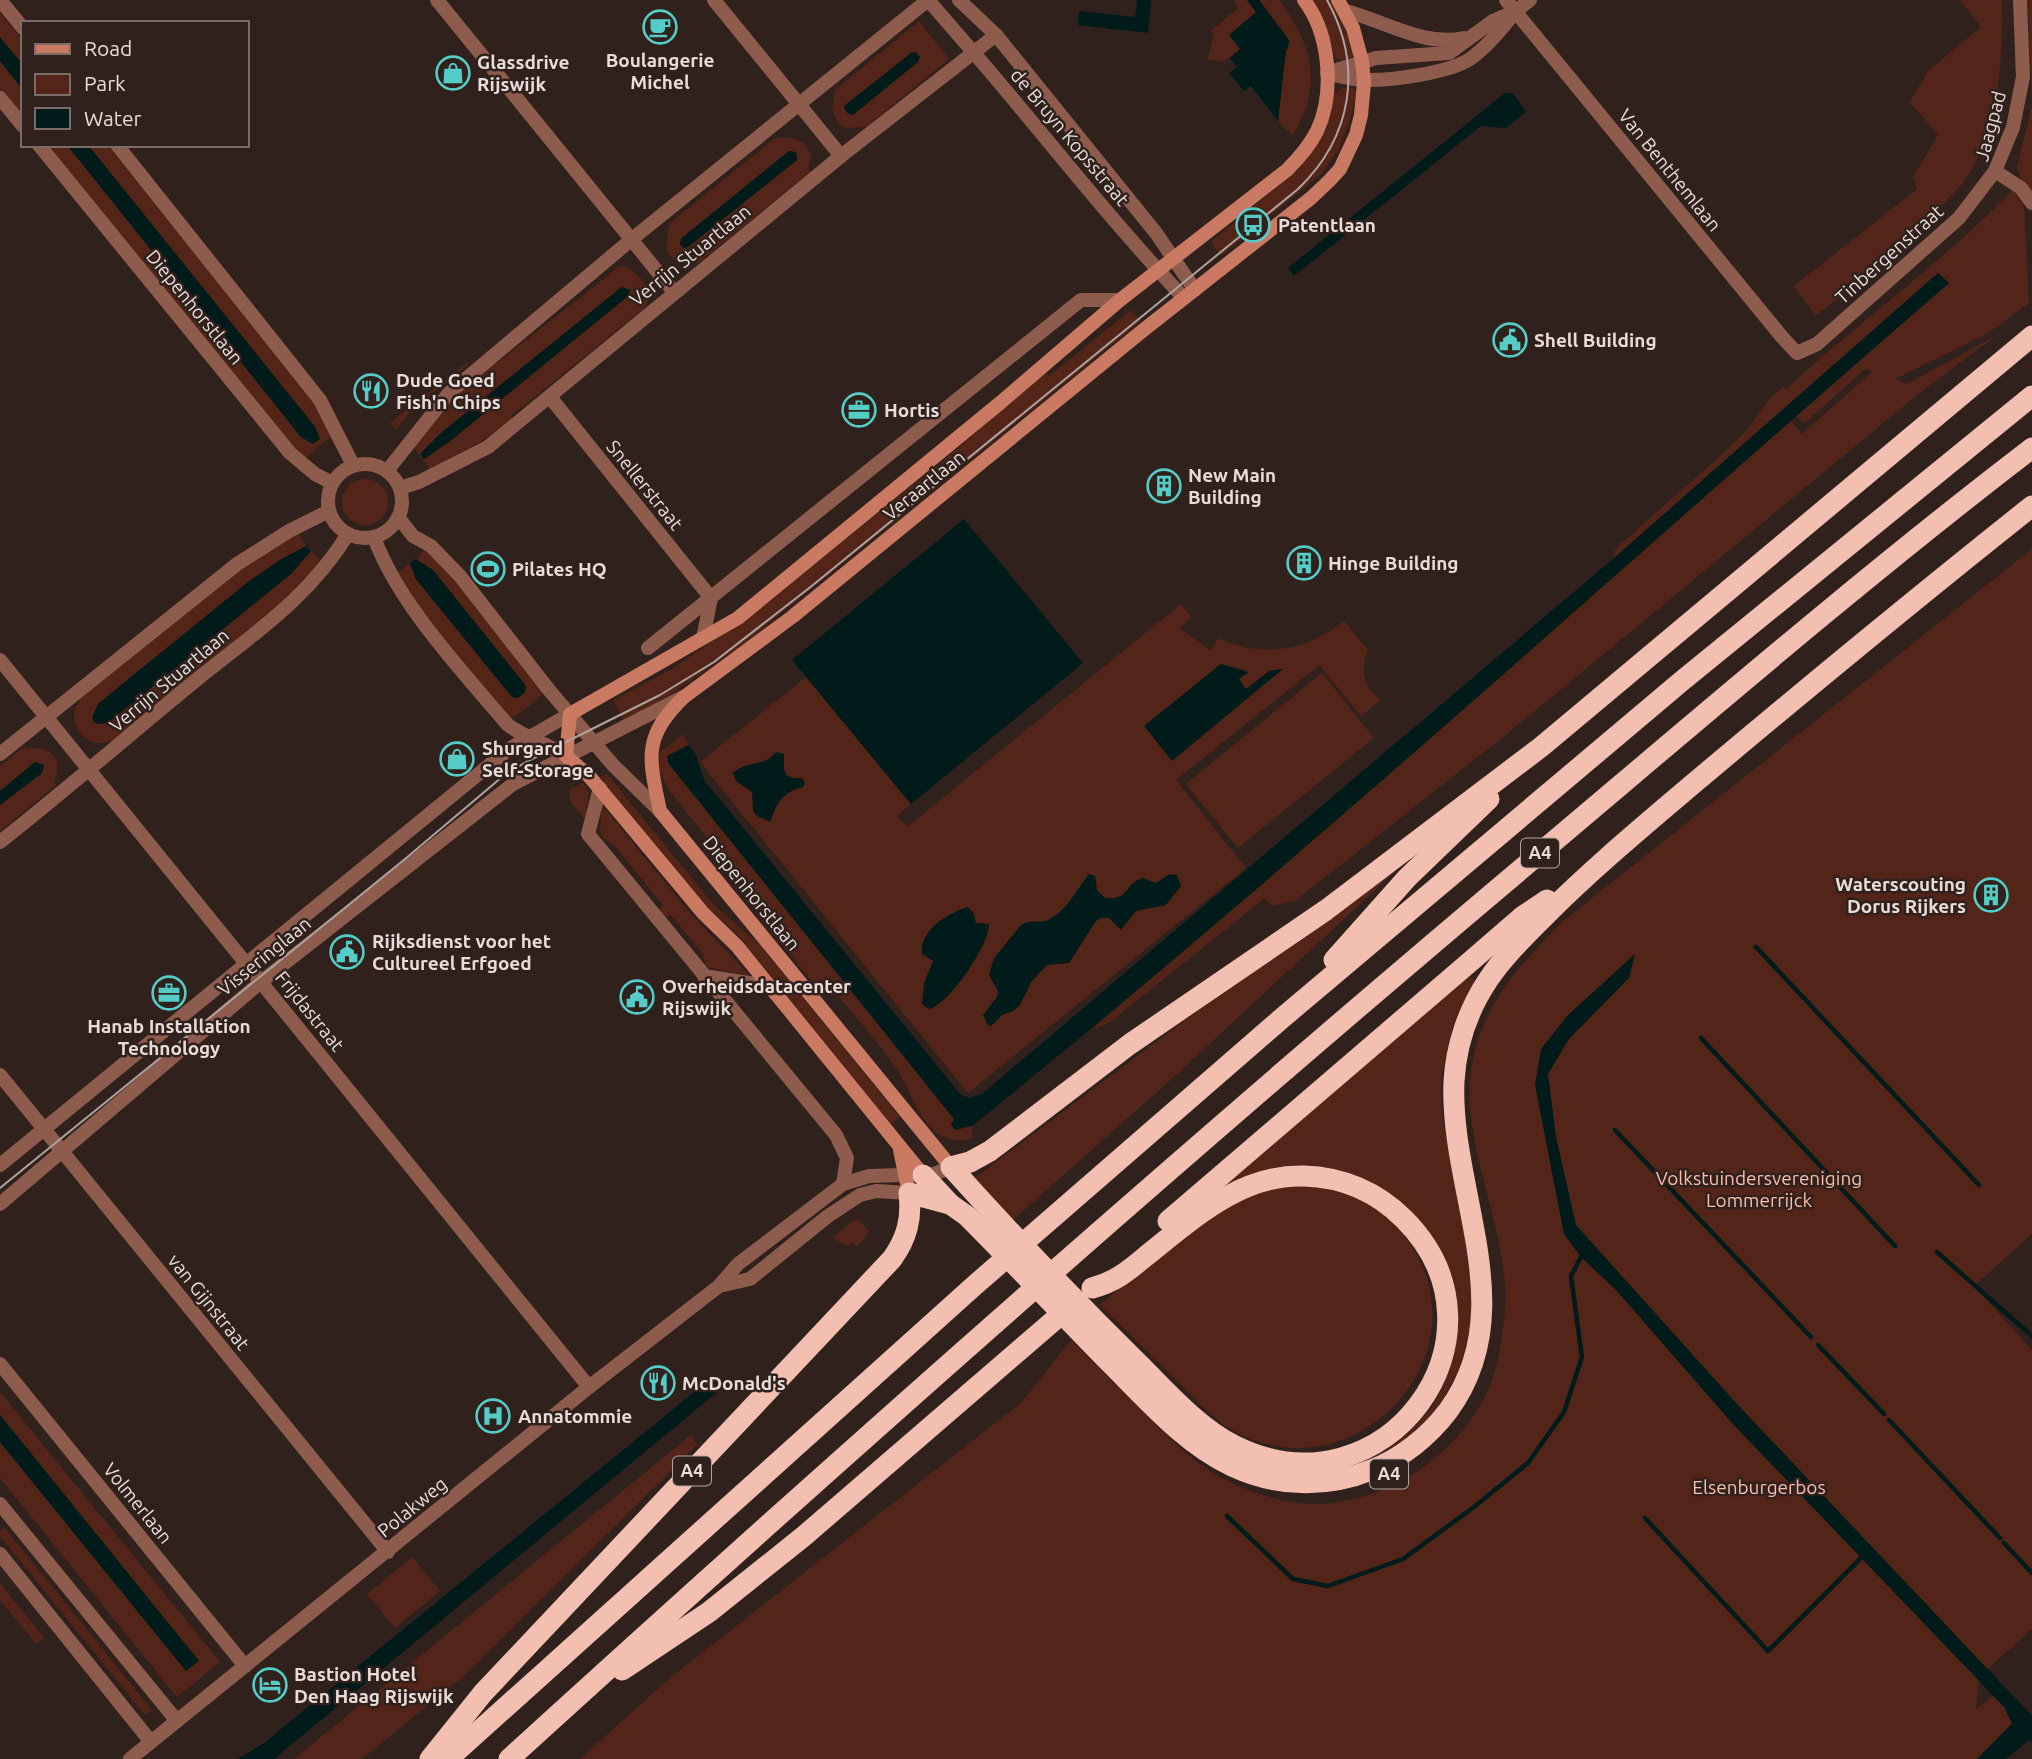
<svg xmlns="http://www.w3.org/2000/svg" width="2032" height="1759" font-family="Ubuntu,sans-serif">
	<rect width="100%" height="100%" fill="#30211d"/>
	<g fill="#532518" fill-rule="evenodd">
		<path d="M1234,0H1247L1256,12L1241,49L1224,61L1207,60L1214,35L1211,31L1239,7Z"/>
		<path d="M1259,0H1279C1301,29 1318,63 1308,101C1305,113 1298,125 1293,136L1278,121L1286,50L1288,48L1285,34Z"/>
		<path d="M1312,0H1333L1340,13L1354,53L1350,60L1341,61L1335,57L1330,39Z"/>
		<path d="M1960,0H2002C2002,60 2001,125 1967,177C1961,188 1950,196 1942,205C1903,246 1859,280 1816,316L1794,286L1917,189L1913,177L1938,135L1910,102L1928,71L1981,27Z"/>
		<path d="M2028,0H2032V193L2021,179L2017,167L2032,106Z"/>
		<path d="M0,13L23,41V65L0,37Z"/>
		<path d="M919,21L949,59L866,127L846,128L839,124L832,110L835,90ZM916,52L920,57L848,114L845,110Z"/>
		<path d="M0,61L23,90V117L0,89Z"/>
		<path d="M1343,87L1354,89L1356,93L1355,101L1349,123L1338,150L1322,173L1221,256L1211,242L1299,169L1308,157L1333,95Z"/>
		<path d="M775,138H793L806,144L811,156L808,169L810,172L698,263C664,262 663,253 670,223ZM789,151L796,153L797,160L688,247L684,248L680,243L681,238Z"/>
		<path d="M46,145H67L301,437L319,438L315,426L88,145H107L312,398L334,435L321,444L305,460Z"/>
		<path d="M2013,190L2024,206L2029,303L1988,333L1895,379L1907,384L1997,335L1922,391L1507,734L1295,901L1272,906L1264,899L1110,1022L1091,1030L1498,679L1790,420L1802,434L1873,371L1865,369L1805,423L1795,416L1949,283L1938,273L1614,558L1615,549L1718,458L1746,431L1770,398L1783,387L1786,389C1860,321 1943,262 2013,190Z"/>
		<path d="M620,266C631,267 647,281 649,293C651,300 647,305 643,309L511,416L513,420L485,439L430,469L412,445L437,413L494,360L497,363ZM621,287L630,290L628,296L449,442L424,458L420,454L441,433Z"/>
		<path d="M1131,310L1141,321L742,645L668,696L624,721L613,700L672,669L751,614L941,463L1045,372L1049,376Z"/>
		<path d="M468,362L469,364L409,413L396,429L390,423Z"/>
		<circle cx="365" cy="502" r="23"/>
		<path d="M299,533L306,546L280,560L248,582L138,671L98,704L92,718L108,722L292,573L311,551L322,561L292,595L115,743L112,740C88,753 62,721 80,701L78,697L231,573Z"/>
		<path d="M426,548L447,570L544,689C540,701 522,712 511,718L503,711L425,616L398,572L410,564L416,579L512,697L518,698L525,692L526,686L433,570L416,559Z"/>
		<path d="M2032,549V1234L1974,1286L2032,1350V1629L1979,1677L1976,1709L1993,1696L2005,1708L2012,1723L1977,1759H580L670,1678L1022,1402L1071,1340C1095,1363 1118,1387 1142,1411C1167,1436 1191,1461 1222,1478C1250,1493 1288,1505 1319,1504C1392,1501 1464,1451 1491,1383C1499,1360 1503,1334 1505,1310C1511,1225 1452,1135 1475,1050C1489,996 1525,960 1563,921Z"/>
		<path d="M1181,604L1191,617L1180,628L1211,651L1218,638C1262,659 1307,651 1344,621L1368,650C1359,670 1364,687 1381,700L1361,716L1319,665L1176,780L1246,868L968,1093L700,762L806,677L911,804L897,816L907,827Z"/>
		<path d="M1322,673L1374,738L1238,848L1186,784Z"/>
		<path d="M683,734L689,745L668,755L954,1119L952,1126L956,1129L972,1126L973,1138C924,1151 916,1096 896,1068C878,1041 855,1017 834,991L836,986L820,979L814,984L769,928L745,885L668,789L659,769L660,752Z"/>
		<path d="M24,747L27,749C51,745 64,758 54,782L56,785L0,831V805L42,773L35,762L0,791V766Z"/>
		<path d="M607,774L707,897L723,913L758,943L900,1117L891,1124L738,935L701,901L600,777Z"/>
		<path d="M583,783L589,792L585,819L570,801L569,789Z"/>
		<path d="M602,805L689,912L750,976L707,967L702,953L671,915L665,918L658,911L663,905L615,846L601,836L600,828Z"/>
		<path d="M1430,839L1175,1076L1013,1220L972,1180L1184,1021L1292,945Z"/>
		<path d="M1468,977L1475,979L1452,1028L1442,1073L1441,1104L1445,1134L1474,1257L1473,1348L1422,1434L1364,1463C1388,1450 1409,1436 1426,1414C1482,1343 1457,1233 1380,1188C1370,1182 1357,1180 1345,1176C1327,1171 1308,1164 1288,1166C1263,1167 1241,1180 1219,1191Z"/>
		<path d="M1327,1185C1342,1191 1358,1196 1371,1204C1387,1213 1401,1230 1411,1245C1484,1357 1357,1492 1239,1434C1215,1422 1198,1401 1179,1383C1153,1357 1126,1331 1100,1305L1204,1216L1262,1187Z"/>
		<path d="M858,1220L869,1231L857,1247L853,1243L848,1246L832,1238L852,1222Z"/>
		<path d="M0,1392L220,1662L177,1697L0,1478V1442L186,1671L199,1661L0,1415Z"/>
		<path d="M691,1435L697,1445L465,1675L362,1759H294Z"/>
		<path d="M4,1527L152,1710L145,1715L0,1536V1531Z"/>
		<path d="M412,1557L440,1591L395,1628L367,1594Z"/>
		<path d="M0,1583L44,1638L36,1644L0,1600Z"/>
	</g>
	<g fill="#001b1a">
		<path d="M1137,0H1151L1148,33L1078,25L1079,11L1135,17Z"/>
		<path d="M1247,0H1259L1289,40L1288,48L1286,50L1278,121L1251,86L1244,91L1229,73L1237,67L1230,58L1240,49L1229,35L1256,12Z"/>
		<path d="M0,37L23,65V90L0,61Z"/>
		<path d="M916,52L920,57L918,62L853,115C848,114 845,112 844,106L911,53Z"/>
		<path d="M1505,93H1513L1526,112L1506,128L1481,126L1294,276L1288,268Z"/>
		<path d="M67,145H88L315,427L320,439L313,444L301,437Z"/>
		<path d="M789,151L796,152L797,160L688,247L684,248L680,244L681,239Z"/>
		<path d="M1938,273L1949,283C1624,564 1307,856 972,1126L955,1130L951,1125L954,1119L668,763L667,756L689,745L696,755L704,780L961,1095L970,1098L982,1094L1614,558Z"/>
		<path d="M622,287L630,290L628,296L449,442L424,459L420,454L441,433Z"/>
		<path d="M964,519L1083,663L911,804L792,660Z"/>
		<path d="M306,546L311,551L292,573L108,723L98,724L94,722L92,718L98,704L248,582L280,560Z"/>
		<path d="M416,559L433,570L526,686L525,692L518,698L512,697L416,579L410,564Z"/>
		<path d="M1221,664L1249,672L1239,679L1246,689L1269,671L1283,669L1172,761L1144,726Z"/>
		<path d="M776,752L784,754C784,769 781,780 802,778L805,783L803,787C783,792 777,802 771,820L770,822L757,816L753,811L752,792L736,781L733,773C746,760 764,768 776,752Z"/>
		<path d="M35,762L44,765L42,773L0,805V791Z"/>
		<path d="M1089,874L1095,876L1097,890L1105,898C1130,901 1124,883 1143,878L1156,883L1170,874L1177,875L1181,886L1166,905L1136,911L1121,930L1109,918H1101L1096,921L1069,963L1047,965L1032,981L1020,1005L1013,1011L1002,1015L991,1026L988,1025L983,1015L997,997L998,991L989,975L994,958L1021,925C1030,919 1039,924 1048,920C1067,911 1077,889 1089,874Z"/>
		<path d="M968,907L974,914L976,923L989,924C990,944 948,1006 929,1009L922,1004L924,983L933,961L922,954C919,930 948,913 968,907Z"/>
		<path d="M1635,954L1629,978L1569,1039L1548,1074L1556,1137L1576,1225L1737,1404L2032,1716V1743L2029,1740L2006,1759H1977L2012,1724L2005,1708L1731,1422L1617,1291L1581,1257L1564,1234L1535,1085L1541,1049L1568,1015Z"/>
		<path d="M709,1380L720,1382L716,1393L274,1759H238L264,1743Z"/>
		<path d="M0,1415L199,1661L186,1671L0,1442Z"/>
	</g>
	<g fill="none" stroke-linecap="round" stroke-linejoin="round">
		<g stroke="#001b1a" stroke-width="4.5">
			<path d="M1756,947L1979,1185"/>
			<path d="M1701,1038L1895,1246"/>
			<path d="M1615,1130L1811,1337"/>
			<path d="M1937,1252L2032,1336"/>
			<path d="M1818,1345L1884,1414"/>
			<path d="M1889,1420L2000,1538"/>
			<path d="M1227,1516L1293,1579L1328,1586L1403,1559L1474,1507L1528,1463L1564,1412L1582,1357L1571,1276L1581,1257"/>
			<path d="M1645,1518L1768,1651L1862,1557"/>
			<path d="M2004,1543L2032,1573"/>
		</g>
		<g stroke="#8e5c4d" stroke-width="14">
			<path d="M0,0L23,28"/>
			<path d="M437,0L674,292"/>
			<path d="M714,0L841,156"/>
			<path d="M928,0L974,53"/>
			<path d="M1506,0L1782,337L1797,353L1817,344L1959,218L1995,171L2013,127L2023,77L2020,0"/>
			<path d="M1346,11C1384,21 1424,47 1464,38"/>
			<path d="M1327,73L1376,58L1449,53L1493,21L1516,11L1530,0"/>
			<path d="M1327,73C1339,76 1351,80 1364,80C1389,81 1449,73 1470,59C1487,47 1502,29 1515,12"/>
			<path d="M0,98L23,126"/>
			<path d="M39,145L290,453L315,474L332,483"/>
			<path d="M117,145L320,400L353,465"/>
			<path d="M1995,171L2021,188L2032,203"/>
			<path d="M550,397L711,598"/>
			<path d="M703,638L711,598"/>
			<path d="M648,648L1081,300H1120"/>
			<path d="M0,660L589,1387"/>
			<path d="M600,788L588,834L836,1135L847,1158L843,1184"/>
			<path d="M704,976L769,986"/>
			<path d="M0,1075L388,1552"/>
			<path d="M0,1364L245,1666"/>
			<path d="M0,1504L177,1721"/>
			<path d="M0,1554L151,1742"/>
		</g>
		<g stroke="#8e5c4d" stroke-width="14">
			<path d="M959,0L996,35L1156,233L1195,290"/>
			<path d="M974,53C1044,134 1110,220 1184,298"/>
			<circle cx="365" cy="501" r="37"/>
			<path d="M387,471L449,393L632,239L928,0"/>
			<path d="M400,488L419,482L488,447L841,156L996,35"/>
			<path d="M398,517L413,536L431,546L460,576L549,690L613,765L660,811"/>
			<path d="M374,537C397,602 462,671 507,724C519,735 550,745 566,756"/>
			<path d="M0,754L237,564L289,531L329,511"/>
			<path d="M0,842C66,790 129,735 195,681C253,634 307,600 348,534"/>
			<path d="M0,1165L509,749L570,714"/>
			<path d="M0,1204L262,981L513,784L683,697"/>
			<path d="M719,1286L750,1279L828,1216L860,1195L876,1191L909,1193"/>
			<path d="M130,1759L589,1387L719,1286L738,1264L843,1184L869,1176L934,1174L951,1167"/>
		</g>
		<g stroke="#ca7a62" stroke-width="14">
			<path d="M900,1150L909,1193"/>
			<path d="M951,1167L660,811C649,758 642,737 684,697L792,617L1141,332L1311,198L1329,181L1340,169L1356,135L1361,115L1364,83L1362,61L1353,28L1338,0"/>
			<path d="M923,1175L737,946L703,913L589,776L566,756L570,714L738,618L1000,403L1120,300L1287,170C1299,158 1309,147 1317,131C1335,93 1330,34 1304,0"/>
		</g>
		<g stroke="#f2bfb0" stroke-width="21">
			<path d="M1334,960L1407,878L1489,799"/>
			<path d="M923,1175L950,1204"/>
			<path d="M1168,1221L1471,961L1523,916L1547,900"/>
			<path d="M1092,1288C1118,1281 1130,1269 1151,1252C1196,1216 1243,1174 1304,1176C1342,1177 1377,1192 1404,1219C1520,1335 1385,1520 1235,1446C1199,1428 1169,1394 1141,1366C1076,1302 1012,1235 951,1167L970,1162L990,1151L1130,1044L1326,910L1541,747L2032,336"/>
			<path d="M622,1670L709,1612L804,1536L1073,1304"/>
			<path d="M430,1759L483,1693L892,1259C907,1238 912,1219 909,1193L950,1204L967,1216C1015,1264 1062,1314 1110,1363C1147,1400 1185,1444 1232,1466C1276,1487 1327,1488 1371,1470C1401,1459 1429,1436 1448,1411C1523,1309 1449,1192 1454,1081C1456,1046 1468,1010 1488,980C1504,956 1526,935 1547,914C1591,870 1639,830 1687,789C1801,693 1915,599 2032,506"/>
			<path d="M448,1759L975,1285L1281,1019L1683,680L2032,396"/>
			<path d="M509,1759C845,1453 1185,1152 1533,859C1698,720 1861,579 2032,448"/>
		</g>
		<path stroke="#afa39f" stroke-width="2" d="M0,1188L405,859L502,777L526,762L660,695L714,662L813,585L1298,189C1352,137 1364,67 1327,0"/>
	</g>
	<defs>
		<symbol id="cafe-ring" viewBox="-11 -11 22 22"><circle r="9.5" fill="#30211d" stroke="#54cdc8" stroke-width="1.5"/><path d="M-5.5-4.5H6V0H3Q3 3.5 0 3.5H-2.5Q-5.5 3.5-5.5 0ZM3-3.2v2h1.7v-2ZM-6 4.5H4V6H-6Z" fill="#54cdc8"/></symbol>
		<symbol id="shop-ring" viewBox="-11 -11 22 22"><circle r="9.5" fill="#30211d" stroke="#54cdc8" stroke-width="1.5"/><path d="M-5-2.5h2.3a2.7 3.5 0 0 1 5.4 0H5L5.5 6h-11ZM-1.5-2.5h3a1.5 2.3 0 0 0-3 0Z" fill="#54cdc8"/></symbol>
		<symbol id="bus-ring" viewBox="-11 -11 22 22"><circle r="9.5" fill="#30211d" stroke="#54cdc8" stroke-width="1.5"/><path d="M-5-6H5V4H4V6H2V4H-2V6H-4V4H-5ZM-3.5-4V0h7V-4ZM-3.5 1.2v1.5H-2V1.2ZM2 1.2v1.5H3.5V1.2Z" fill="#54cdc8"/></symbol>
		<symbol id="civic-ring" viewBox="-11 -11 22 22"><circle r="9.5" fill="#30211d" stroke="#54cdc8" stroke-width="1.5"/><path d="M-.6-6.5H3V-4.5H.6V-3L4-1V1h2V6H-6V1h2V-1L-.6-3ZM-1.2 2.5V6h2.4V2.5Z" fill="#54cdc8"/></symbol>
		<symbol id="restaurant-ring" viewBox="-11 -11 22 22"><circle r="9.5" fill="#30211d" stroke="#54cdc8" stroke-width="1.5"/><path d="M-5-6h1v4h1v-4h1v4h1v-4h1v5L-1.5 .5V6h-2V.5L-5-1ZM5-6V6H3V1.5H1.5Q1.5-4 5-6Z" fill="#54cdc8"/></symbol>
		<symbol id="office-ring" viewBox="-11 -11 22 22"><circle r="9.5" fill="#30211d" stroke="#54cdc8" stroke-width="1.5"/><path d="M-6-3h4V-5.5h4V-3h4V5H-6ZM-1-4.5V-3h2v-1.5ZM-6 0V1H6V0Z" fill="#54cdc8"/></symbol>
		<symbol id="building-ring" viewBox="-11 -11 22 22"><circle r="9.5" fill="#30211d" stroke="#54cdc8" stroke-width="1.5"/><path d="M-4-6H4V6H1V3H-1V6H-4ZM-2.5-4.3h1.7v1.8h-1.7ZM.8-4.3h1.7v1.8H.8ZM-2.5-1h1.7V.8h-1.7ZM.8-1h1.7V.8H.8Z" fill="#54cdc8"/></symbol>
		<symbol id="stadium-ring" viewBox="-11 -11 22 22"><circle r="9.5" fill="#30211d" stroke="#54cdc8" stroke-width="1.5"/><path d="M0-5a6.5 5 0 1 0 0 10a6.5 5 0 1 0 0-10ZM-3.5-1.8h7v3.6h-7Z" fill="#54cdc8"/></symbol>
		<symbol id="hospital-ring" viewBox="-11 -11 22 22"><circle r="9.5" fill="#30211d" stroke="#54cdc8" stroke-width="1.5"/><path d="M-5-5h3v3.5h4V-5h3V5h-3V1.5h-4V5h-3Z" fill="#54cdc8"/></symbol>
		<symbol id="hotel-ring" viewBox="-11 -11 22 22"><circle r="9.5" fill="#30211d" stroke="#54cdc8" stroke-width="1.5"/><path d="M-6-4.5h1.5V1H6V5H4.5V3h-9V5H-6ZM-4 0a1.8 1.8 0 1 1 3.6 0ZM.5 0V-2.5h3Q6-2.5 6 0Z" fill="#54cdc8"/></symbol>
	</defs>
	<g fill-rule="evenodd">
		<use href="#cafe-ring" x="641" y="8" width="38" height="38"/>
		<use href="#shop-ring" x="434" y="54" width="38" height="38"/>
		<use href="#bus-ring" x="1234" y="206" width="38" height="38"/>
		<use href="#civic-ring" x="1491" y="321" width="38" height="38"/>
		<use href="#restaurant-ring" x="352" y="372" width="38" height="38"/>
		<use href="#office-ring" x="840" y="391" width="38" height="38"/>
		<use href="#building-ring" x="1145" y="467" width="38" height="38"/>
		<use href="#building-ring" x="1285" y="544" width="38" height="38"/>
		<use href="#stadium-ring" x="469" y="550" width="38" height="38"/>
		<use href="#shop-ring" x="438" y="740" width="38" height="38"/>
		<use href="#building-ring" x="1972" y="876" width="38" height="38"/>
		<use href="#civic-ring" x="328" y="933" width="38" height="38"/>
		<use href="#office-ring" x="150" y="974" width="38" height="38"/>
		<use href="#civic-ring" x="618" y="978" width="38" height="38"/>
		<use href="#restaurant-ring" x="639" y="1364" width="38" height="38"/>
		<use href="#hospital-ring" x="474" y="1397" width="38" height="38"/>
		<use href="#hotel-ring" x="251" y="1666" width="38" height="38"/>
	</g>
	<g text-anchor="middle" stroke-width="5" stroke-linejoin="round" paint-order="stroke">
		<g fill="#30211d" stroke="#b1a5a1" stroke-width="2">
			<rect x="1521" y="838.5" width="38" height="29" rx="5"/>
			<rect x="673" y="1456.5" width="38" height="29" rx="5"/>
			<rect x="1370" y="1459.5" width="38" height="29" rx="5"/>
		</g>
		<g font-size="18" font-weight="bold" fill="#e8ddda">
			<text x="1540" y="859">A4</text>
			<text x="692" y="1477">A4</text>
			<text x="1389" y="1480">A4</text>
		</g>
		<g font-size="19" font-weight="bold" fill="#e8ddda" stroke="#30211d" text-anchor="start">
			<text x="660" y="67" text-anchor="middle">Boulangerie<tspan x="660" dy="22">Michel</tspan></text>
			<text x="477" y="69">Glassdrive<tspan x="477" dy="22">Rijswijk</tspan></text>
			<text x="1278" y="232">Patentlaan</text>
			<text x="1534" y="347">Shell Building</text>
			<text x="396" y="387">Dude Goed<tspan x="396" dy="22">Fish'n Chips</tspan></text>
			<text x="884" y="417">Hortis</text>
			<text x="1188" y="482">New Main<tspan x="1188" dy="22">Building</tspan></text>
			<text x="1328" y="570">Hinge Building</text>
			<text x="512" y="576">Pilates HQ</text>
			<text x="482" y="755">Shurgard<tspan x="482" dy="22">Self-Storage</tspan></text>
			<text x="1966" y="891" text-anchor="end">Waterscouting<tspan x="1966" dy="22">Dorus Rijkers</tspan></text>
			<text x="372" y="948">Rijksdienst voor het<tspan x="372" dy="22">Cultureel Erfgoed</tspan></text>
			<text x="662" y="993">Overheidsdatacenter<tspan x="662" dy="22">Rijswijk</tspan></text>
			<text x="169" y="1033" text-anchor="middle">Hanab Installation<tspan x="169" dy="22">Technology</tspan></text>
			<text x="682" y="1390">McDonald's</text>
			<text x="518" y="1423">Annatommie</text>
			<text x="294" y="1681">Bastion Hotel<tspan x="294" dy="22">Den Haag Rijswijk</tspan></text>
		</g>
		<g font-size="19" fill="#e8ddda" stroke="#30211d">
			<text transform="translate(1990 126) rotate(-75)" y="7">Jaagpad</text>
			<text transform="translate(1070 137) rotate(50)" y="7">de Bruyn Kopsstraat</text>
			<text transform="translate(1670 170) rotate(51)" y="7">Van Benthemlaan</text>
			<text transform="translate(1889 254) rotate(-42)" y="7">Tinbergenstraat</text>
			<text transform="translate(690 255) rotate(-39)" y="7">Verrijn Stuartlaan</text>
			<text transform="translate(195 307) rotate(51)" y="7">Diepenhorstlaan</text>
			<text transform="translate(645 485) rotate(51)" y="7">Snellerstraat</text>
			<text transform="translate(924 485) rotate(-39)" y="7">Veraartlaan</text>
			<text transform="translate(169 680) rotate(-40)" y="7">Verrijn Stuartlaan</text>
			<text transform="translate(752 893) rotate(51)" y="7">Diepenhorstlaan</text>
			<text transform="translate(264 956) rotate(-39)" y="7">Visseringlaan</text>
			<text transform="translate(310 1011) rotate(51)" y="7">Frijdastraat</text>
			<text transform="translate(209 1302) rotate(51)" y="7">van Gijnstraat</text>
			<text transform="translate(138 1503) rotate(51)" y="7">Volmerlaan</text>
			<text transform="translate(412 1507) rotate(-39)" y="7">Polakweg</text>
		</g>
		<g font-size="19" fill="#fabdaa" stroke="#30211d">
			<text x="1759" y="1185">Volkstuindersvereniging<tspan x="1759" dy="22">Lommerrijck</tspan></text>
			<text x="1759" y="1494">Elsenburgerbos</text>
		</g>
	</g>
	<rect x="21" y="21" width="228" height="126" fill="#30211d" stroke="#7a6c69" stroke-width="2"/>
	<rect x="35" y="44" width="35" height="10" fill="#ca7a62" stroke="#7a6c69" stroke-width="2"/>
	<text x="84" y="56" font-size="21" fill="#e8ddda">Road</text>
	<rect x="35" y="74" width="35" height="21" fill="#532518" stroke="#7a6c69" stroke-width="2"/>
	<text x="84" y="91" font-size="21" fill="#e8ddda">Park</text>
	<rect x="35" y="108" width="35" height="21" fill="#001b1a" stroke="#7a6c69" stroke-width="2"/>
	<text x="84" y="126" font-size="21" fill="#e8ddda">Water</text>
</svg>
